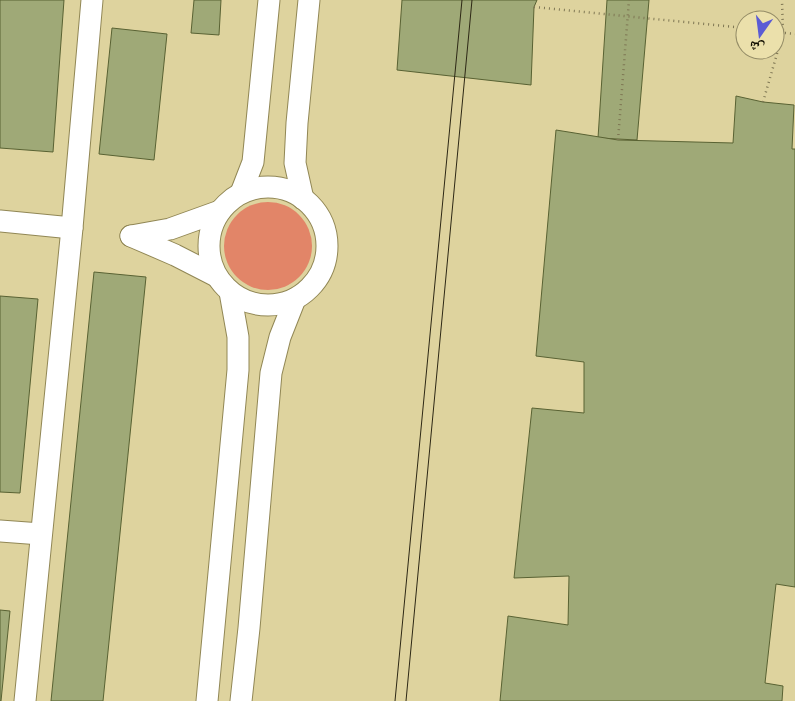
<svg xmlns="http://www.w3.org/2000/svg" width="795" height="701" font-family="'Noto Sans','Noto Naskh Arabic',sans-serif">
	<rect width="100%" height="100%" fill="#ded39e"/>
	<circle fill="#e28568" cx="268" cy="246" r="44"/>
	<g fill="#9fa977" stroke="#596233">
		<path d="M0,0H64L53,152L0,148Z"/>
		<path d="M194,0H221L219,35L191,33Z"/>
		<path d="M402,0H537L534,7L531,85L397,70Z"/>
		<path d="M607,0H649L637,140L598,138Z"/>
		<path d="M112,28L167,34L154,160L99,154Z"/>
		<path d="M736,96L763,102L794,105L792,149H795V587L776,584L765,683L783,686L782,701H500L508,616L568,625L569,576L514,578L532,408L584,413V362L536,356L556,130L618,140L733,143Z"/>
		<path d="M94,272L146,277L103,701H51Z"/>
		<path d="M0,296L38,299L20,493L0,492Z"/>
		<path d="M0,610L10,611L1,701H0Z"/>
	</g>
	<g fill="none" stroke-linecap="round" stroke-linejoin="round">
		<defs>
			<g id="minor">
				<circle cx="268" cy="246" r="59"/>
				<path d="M241,193L253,162L269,0"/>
				<path d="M303,199L295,163L297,123L309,0"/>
				<path d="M0,221L72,228"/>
				<path d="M131,236L175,255L216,276"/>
				<path d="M131,236L170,229L220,211"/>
				<path d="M0,531L41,534"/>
				<path d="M25,701L72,228L92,0"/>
				<path d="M207,701L238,370V337L230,292"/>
				<path d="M241,701L249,628L271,373L280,337L295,299"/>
			</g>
		</defs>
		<use href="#minor" stroke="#918755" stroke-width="23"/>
		<g stroke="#7e7653" stroke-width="2.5" stroke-dasharray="1 4" stroke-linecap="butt">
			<path d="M534,7L745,28"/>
			<path d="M775,32L795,34"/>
			<path d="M763,102L783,33L782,0"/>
			<path d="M618,140L629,0"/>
		</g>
		<use href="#minor" stroke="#fff" stroke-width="21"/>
		<g stroke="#2d2815" stroke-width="1">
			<path d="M395,701L462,0"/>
			<path d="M406,701L472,0"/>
		</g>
	</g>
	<g transform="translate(760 35) rotate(194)"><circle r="24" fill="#ebe0ab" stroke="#948c67"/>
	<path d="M0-4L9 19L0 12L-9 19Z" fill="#5b5cd4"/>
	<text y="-8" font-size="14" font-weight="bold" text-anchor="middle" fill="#120e00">ش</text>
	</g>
</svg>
